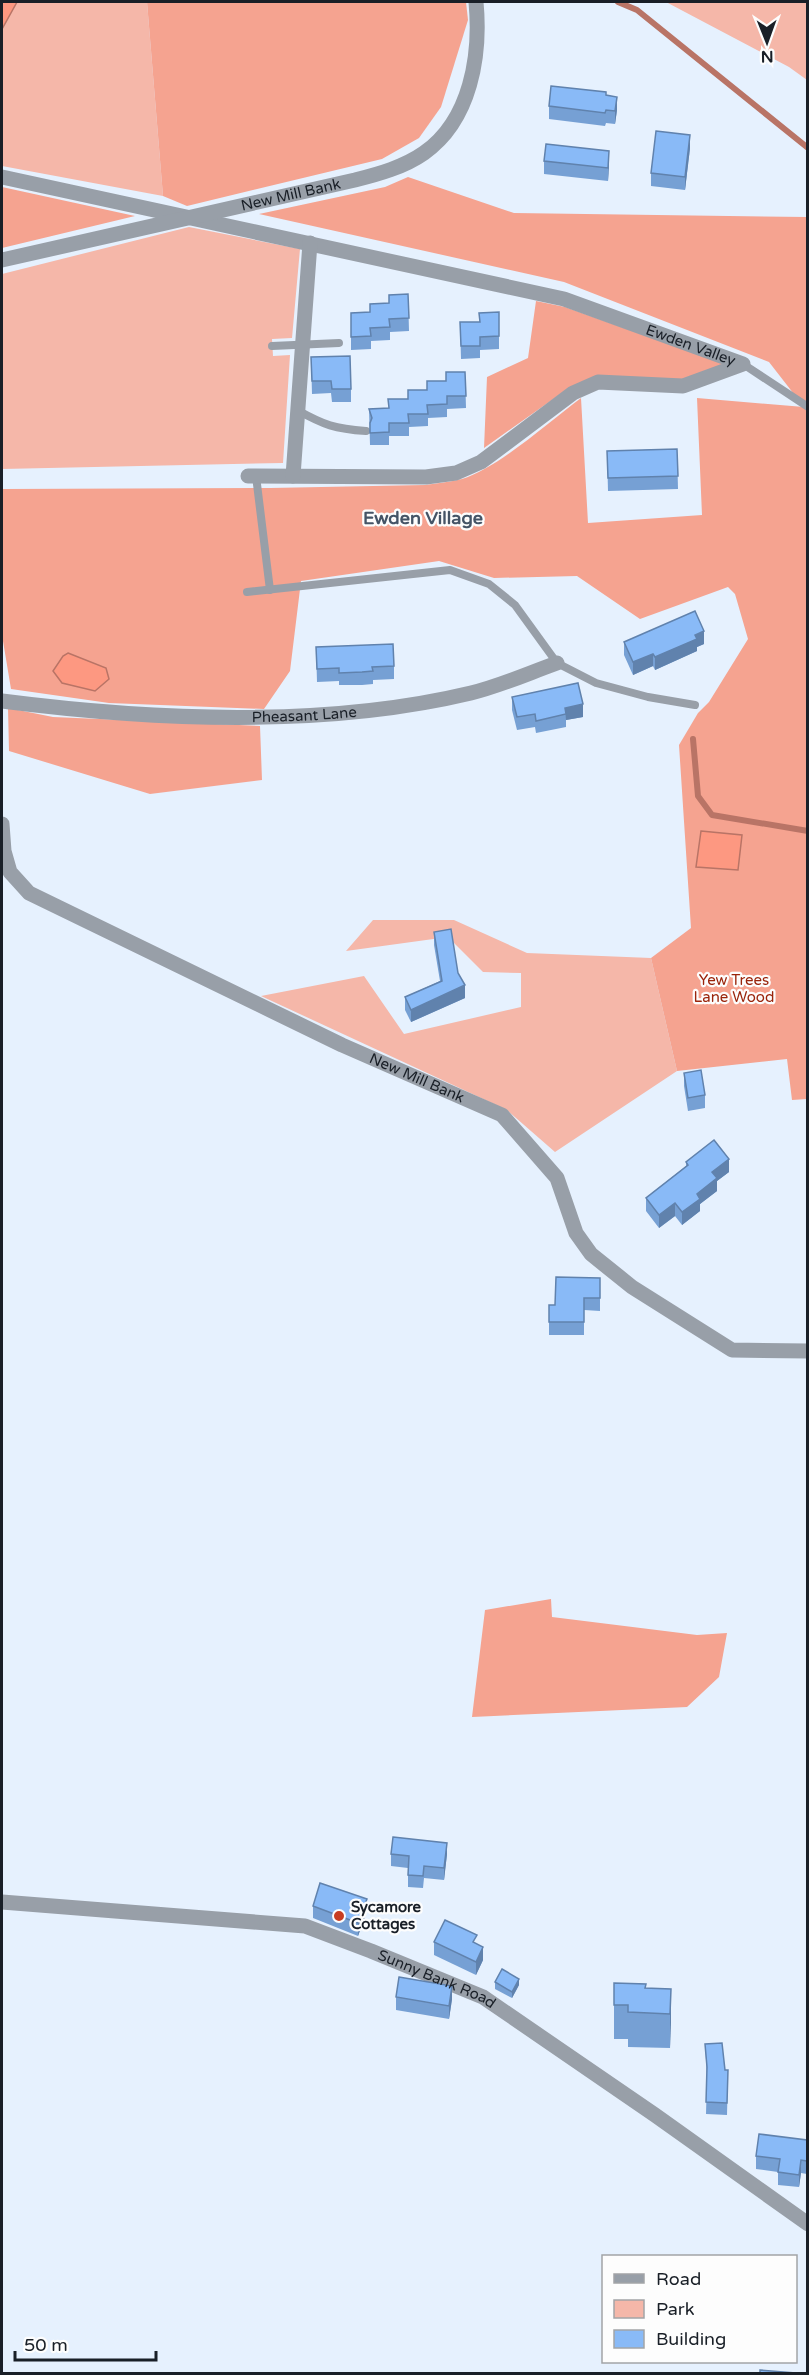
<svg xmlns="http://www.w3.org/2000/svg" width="809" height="2375" font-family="'Varela Round',sans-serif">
	<rect width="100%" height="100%" fill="#e6f1fe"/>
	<g fill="#f5b7a9">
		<path d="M17,2H147L163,196L2,166V29Z"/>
		<path d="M666,2H807V80L789,67Z"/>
		<path d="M189,227L300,249L292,338L272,339L273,356L290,355L283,463L2,469V274Z"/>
		<path d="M373,920H454L527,953L651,958L677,1071L555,1152L507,1110L261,996L364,976L404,1034L521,1007V973L483,972L448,937L346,951Z"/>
	</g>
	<g fill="#f5a390">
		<path d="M147,2H466L468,20L441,107L419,138L382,159L187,206L163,196Z"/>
		<path d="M408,177L514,213L807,217V1099L792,1100L787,1059L677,1071L651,958L691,928L679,745L698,713L709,702L748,639L735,594L728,587L640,619L577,576L494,578L439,561L301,581L290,671L264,709L109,703L11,689L2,635V489L270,488L425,485C437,483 450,482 462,479C497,469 550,421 581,398L588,523L702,515L697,398L804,407L769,362L564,282L259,214L385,187Z"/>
		<path d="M2,187L135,216L2,248Z"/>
		<path d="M536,301L565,307L725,364L680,380L566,390L484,448L487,377L528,358Z"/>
		<path d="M8,708L53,717L260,726L262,780L150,794L9,751Z"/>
		<path d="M551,1599L552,1617L697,1635L727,1633L719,1677L687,1707L472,1717L485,1610Z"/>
	</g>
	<g fill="#fd9881" stroke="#b97466" stroke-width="1.5">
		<path d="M2,2H17L2,29Z"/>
		<path d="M68,653L106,668L109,679L95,691L62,683L53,671L63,656Z"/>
		<path d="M701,831L742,835L738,870L696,867Z"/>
	</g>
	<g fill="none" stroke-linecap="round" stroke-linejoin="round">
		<g stroke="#b97466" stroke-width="6">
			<path d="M618,2L637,10L808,148"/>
			<path d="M693,739L698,796L712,815L808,831"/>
		</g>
		<g stroke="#989fa8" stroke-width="8">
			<path d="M272,346L339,343"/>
			<path d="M743,364L808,407"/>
			<path d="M297,410C324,425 335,429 366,431"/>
			<path d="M256,476L270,590"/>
			<path d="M247,592L450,570L489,584L515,605L557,663L596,683L648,697L695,705"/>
		</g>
		<g stroke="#989fa8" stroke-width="15">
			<path id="s1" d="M2,177L564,299L743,364L683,386L598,382L573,393L481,462L456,473L426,477L248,476"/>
			<path id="s2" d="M2,260L355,180C379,174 404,167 424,153C471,120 481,55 476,2"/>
			<path d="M293,476L310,243"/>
			<path id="s3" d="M2,701C150,720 325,728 471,693C500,686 529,673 557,663"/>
			<path id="s4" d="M2,824L4,851L10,872L29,893L342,1045L502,1115L557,1178L576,1233L591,1254L632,1287L732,1350L808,1351"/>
			<path id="s5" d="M2,1902L305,1926L371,1951L483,1997L655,2115L808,2224"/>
		</g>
	</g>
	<g fill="#76a0d4">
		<path d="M549,106L617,110L615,124L606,123L605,126L549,119Z"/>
		<path d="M690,148L685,190L651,186V173Z"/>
		<path d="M544,161L609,164L608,181L544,174Z"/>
		<path d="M408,294L409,331L390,332V340L371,341V349L351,350V313L370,312Z"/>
		<path d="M499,312V349L480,350V358L461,359L460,322H480Z"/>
		<path d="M311,357L351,389V402H332L331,393L312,394Z"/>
		<path d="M465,372L466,408L447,409V417L428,418V426L409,427V436H389V445H370L369,409L388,408Z"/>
		<path d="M677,449L678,489L608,491L607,451Z"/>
		<path d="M624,642L704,644L697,647V651L655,670L653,666L633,675L624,655Z"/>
		<path d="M316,647L394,666V679L373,680V684L362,685H339V681L317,682Z"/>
		<path d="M512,697L583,717L566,720V727L536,733L535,727L517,730L512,710Z"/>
		<path d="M434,932L465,998L411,1022L405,1010V997L440,981L434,945Z"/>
		<path d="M684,1073L705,1095V1108L688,1111L684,1086Z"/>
		<path d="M686,1162L729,1172L717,1181V1191L700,1204V1211L682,1225L675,1216L659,1228L646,1211V1198L686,1166Z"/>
		<path d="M600,1278V1311L584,1310V1335H549V1305H555Z"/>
		<path d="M391,1854H447L444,1880L424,1878L423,1888L408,1887V1868L391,1866Z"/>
		<path d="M313,1906L367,1911L358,1936L313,1918Z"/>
		<path d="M434,1942L477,1944L483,1960L476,1975L434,1955Z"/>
		<path d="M495,1982L519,1985L512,1998L495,1989Z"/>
		<path d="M646,1988L671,1989L670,2048L628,2047V2039H614V2005Z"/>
		<path d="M396,1997L452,1999L449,2019L396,2010Z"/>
		<path d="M705,2044L725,2070H728L727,2115L706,2114L707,2076Z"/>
		<path d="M807,2140V2174L801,2173L799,2187L778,2185V2172L756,2169V2156Z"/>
	</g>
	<g fill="#6082ad">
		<path d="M617,97V110L615,124V111Z"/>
		<path d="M690,135V148L685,190V177Z"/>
		<path d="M609,151V164L608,181V168Z"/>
		<path d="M704,631V644L697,647V651L655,670V657L695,635Z"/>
		<path d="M653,654V666L633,675V662Z"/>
		<path d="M583,704V717L566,720L565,708Z"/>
		<path d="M465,985V998L411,1022V1010Z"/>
		<path d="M729,1159V1172L717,1181V1191L700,1204V1211L682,1225V1212L697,1194L712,1172Z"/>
		<path d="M675,1203V1216L659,1228V1215Z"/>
		<path d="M447,1843V1854L444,1880V1868Z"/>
		<path d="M367,1899V1911L358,1936V1923Z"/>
		<path d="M483,1947V1960L476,1975V1962Z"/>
		<path d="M519,1979V1985L512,1998V1992Z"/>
		<path d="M452,1986V1999L449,2019V2006Z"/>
		<path d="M671,1989V2023L670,2048V2014Z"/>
		<path d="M801,2160V2173L799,2187V2175Z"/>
	</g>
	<g fill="#89baf7" stroke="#6082ad" stroke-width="1.5">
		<path d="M551,86L606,92V95L617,97L615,111L606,110L605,113L549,106Z"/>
		<path d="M656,131L690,135L685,177L651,173Z"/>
		<path d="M546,144L609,151L608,168L544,161Z"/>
		<path d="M408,294L409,318L389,319L390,327L370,328L371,336L351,337V313L370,312V304L389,303V295Z"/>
		<path d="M499,312V336L480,337V346H461L460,322H480L479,313Z"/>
		<path d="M350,356L351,389H332L331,381H312L311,357Z"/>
		<path d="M446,372H465L466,396H447V404L427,405L428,414H408L409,423H389V432L370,433V423L372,418L369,409L389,408L388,399H408V390H427V381H446Z"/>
		<path d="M677,449L678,476L608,478L607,451Z"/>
		<path d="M695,611L704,631L695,635L697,639L655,657L653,654L633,662L624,642Z"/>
		<path d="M393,644L394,666L372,667L373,671L362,672L339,673V668L317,669L316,647Z"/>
		<path d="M578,683L583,704L565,708L566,714L536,721L535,714L517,717L512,697Z"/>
		<path d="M451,929L458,973L465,985L411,1010L405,997L442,981L434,932Z"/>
		<path d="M701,1070L705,1095L688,1098L684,1073Z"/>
		<path d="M714,1140L729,1159L712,1172L717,1178L697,1194L700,1199L682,1212L675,1203L659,1215L646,1198L688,1165L686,1162Z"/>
		<path d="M556,1277L600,1278V1298H584V1322H549V1305H555Z"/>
		<path d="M393,1837L447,1843L444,1868L424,1866L423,1876L408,1875L409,1856L391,1854Z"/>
		<path d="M320,1883L367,1899L358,1923L313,1906Z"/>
		<path d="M445,1920L477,1935L473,1942L483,1947L476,1962L434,1942Z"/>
		<path d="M502,1969L519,1979L512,1992L495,1982Z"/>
		<path d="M399,1977L452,1986L449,2006L396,1997Z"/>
		<path d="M614,1983L646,1984L645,1988L671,1989L670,2014L628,2012V2005H614Z"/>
		<path d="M722,2043L725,2070H728L727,2103L706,2102L707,2067L705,2044Z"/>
		<path d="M759,2134L807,2140V2161L801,2160L799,2175L778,2172L780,2159L756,2156Z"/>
		<path d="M760,2370L796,2373H760Z"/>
	</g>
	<circle fill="#c83d22" stroke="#fdfdfd" stroke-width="2" cx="339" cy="1916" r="6"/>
	<g text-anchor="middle" stroke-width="4.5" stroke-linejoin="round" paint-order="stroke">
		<g font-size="15" fill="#191f27" stroke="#fdfdfd">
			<text dy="5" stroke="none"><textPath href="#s2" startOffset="296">New Mill Bank</textPath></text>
			<text dy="5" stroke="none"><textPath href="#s1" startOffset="710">Ewden Valley</textPath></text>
			<text dy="5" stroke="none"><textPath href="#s3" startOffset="303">Pheasant Lane</textPath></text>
			<text dy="5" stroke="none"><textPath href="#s4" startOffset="507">New Mill Bank</textPath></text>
			<text dy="5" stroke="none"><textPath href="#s5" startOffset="446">Sunny Bank Road</textPath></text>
		</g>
		<g font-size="15" fill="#9a240b" stroke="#fdfdfd">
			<text x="734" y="985">Yew Trees<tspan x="734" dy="17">Lane Wood</tspan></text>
		</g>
		<g font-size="15" font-weight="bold" fill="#191f27" stroke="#fdfdfd" text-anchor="start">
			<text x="351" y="1912">Sycamore<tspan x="351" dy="17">Cottages</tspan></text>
		</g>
		<g font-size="18" font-weight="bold" fill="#455466" stroke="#fdfdfd">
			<text x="423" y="524">Ewden Village</text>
		</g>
	</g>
	<rect width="809" height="2375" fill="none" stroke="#191f27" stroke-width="6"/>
	<rect x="602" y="2255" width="195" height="108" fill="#fdfdfd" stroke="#a2a4a7" stroke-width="1.5"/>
	<rect x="614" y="2274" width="30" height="9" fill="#989fa8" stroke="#a2a4a7" stroke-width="1.5"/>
	<text x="656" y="2285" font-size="18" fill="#191f27">Road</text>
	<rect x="614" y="2300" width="30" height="18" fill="#f5b7a9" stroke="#a2a4a7" stroke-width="1.5"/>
	<text x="656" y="2315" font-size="18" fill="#191f27">Park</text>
	<rect x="614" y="2330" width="30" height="18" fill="#89baf7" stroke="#a2a4a7" stroke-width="1.5"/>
	<text x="656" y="2345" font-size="18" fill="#191f27">Building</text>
	<g transform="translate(767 42) rotate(179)" stroke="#fdfdfd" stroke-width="4.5" paint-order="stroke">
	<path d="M0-4.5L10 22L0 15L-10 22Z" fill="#191f27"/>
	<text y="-9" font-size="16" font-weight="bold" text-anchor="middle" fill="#191f27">N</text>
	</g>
	<path d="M15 2351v9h141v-9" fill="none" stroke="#191f27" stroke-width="3"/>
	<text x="24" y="2351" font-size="18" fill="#191f27" stroke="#fdfdfd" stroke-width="4.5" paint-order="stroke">50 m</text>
</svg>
